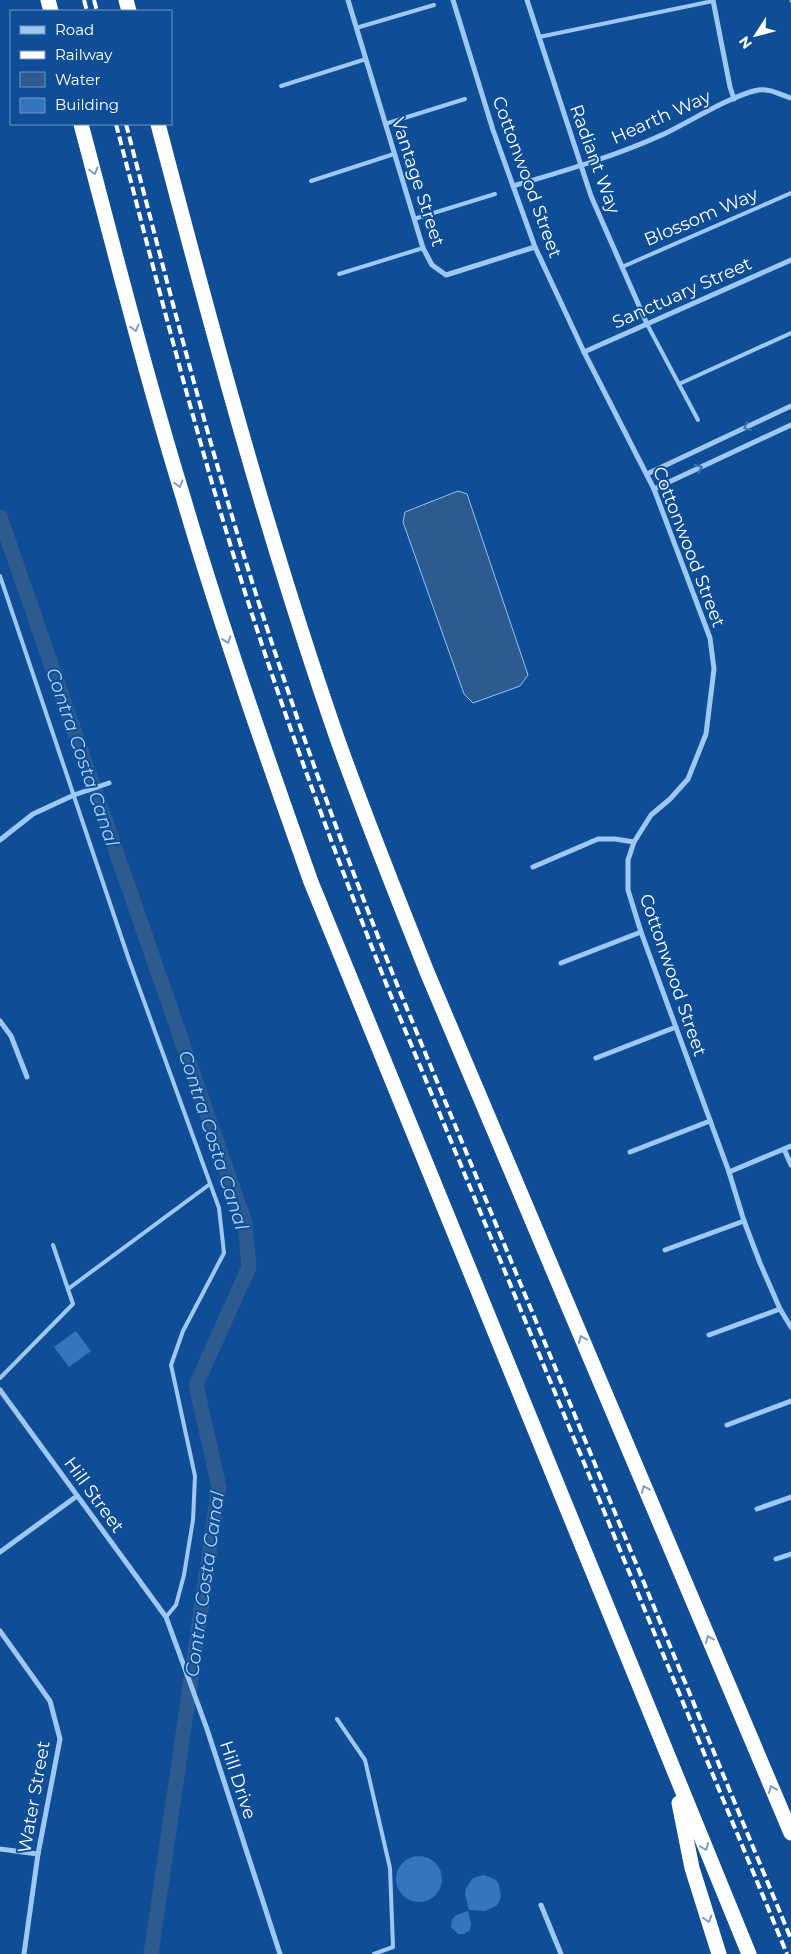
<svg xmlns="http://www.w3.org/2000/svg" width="791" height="1954" font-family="Montserrat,sans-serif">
	<rect width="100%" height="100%" fill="#0f4e97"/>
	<path fill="#2d5b90" stroke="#90c3f8" d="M458,491L467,494L528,675L520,686L473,703L464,694L403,522L405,512Z"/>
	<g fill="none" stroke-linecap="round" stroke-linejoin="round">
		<path stroke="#2d5b90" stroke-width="15" d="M0,517L245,1223L249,1267L196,1385L219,1487L151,1954"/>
	</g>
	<g fill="#3475bd">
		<path d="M76,1331L91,1351L69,1367L54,1347Z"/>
		<circle cx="419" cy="1879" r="23"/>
		<path d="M484,1875L496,1880L499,1885L501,1896L499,1902L496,1906L485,1911L469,1910L465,1894L466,1888L473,1878Z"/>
		<path d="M468,1911L471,1923L470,1930L464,1934H458L451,1927L452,1920L456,1915Z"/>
	</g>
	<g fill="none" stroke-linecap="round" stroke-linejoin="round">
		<path stroke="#9ec8f4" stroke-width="2.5" stroke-dasharray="2.5 4" stroke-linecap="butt" d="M791,0V3"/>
		<g stroke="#9ec8f4" stroke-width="4">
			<path d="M356,28L434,5"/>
			<path d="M539,37L713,1"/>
			<path d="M281,86L366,59"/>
			<path d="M385,124L465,99"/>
			<path d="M311,181L394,154"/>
			<path d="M414,219L495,194"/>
			<path d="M622,267L791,193"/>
			<path d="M339,274L423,248"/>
			<path d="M647,324L698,420"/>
			<path d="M679,384L791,333"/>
			<path d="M0,576L129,960L219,1208L224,1253L183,1331L171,1365L195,1476L193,1520L184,1575L176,1605L166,1617"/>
			<path d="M68,1289L210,1184"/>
			<path d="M0,1378L73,1304L53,1245"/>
			<path d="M337,1719L365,1760L390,1868L393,1947L374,1954"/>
		</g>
		<g stroke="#9ec8f4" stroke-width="5">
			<path d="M348,0L423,248L432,265L446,275L535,247"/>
			<path d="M453,0L493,130L535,247L584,352L654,489L710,638L714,669L706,734L688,779L670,799L651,815L634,842L628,860V890L641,932L729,1172L744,1221L760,1263L780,1309L791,1327"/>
			<path d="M527,0L591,196L647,324"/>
			<path d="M713,0L730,87L734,99"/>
			<path d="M513,186C564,171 616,156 664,134C691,121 730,96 758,90C770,88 780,95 791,98"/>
			<path d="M584,352L791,260"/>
			<path d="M647,474L791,406"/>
			<path d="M654,489L791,425"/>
			<path d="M0,840L33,814L74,795L109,783"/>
			<path d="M533,867L598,839H615L634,842"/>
			<path d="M561,963L641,932"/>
			<path d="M0,1021L11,1036L27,1077"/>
			<path d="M596,1058L676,1027"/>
			<path d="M784,1149L791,1165"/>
			<path d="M630,1152L710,1121"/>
			<path d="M729,1172L791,1146"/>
			<path d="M665,1250L744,1221"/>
			<path d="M709,1335L780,1309"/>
			<path d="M0,1390L166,1617L207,1729L280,1954"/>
			<path d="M727,1425L791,1401"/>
			<path d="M757,1509L791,1497"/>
			<path d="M0,1552L77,1496"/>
			<path d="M776,1559L791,1554"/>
			<path d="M0,1631L50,1701L60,1739L38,1854L24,1954"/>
			<path d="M0,1849L38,1854"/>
			<path d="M541,1905L561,1954"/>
		</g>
		<g stroke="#fff" stroke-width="15">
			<path d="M48,0L51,11"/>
			<path d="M126,0L129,11"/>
			<path d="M81,124C114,249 146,376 184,500C222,629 266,755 311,882L749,1954"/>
			<path d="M158,124C212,330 267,536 337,738C365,817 396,894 427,972L791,1833"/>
			<path d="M679,1803L692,1868L719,1954"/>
		</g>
		<g stroke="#fff" stroke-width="4" stroke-dasharray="9 4" stroke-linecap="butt">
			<path d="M84,0L87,11"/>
			<path d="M94,0L97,11"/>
			<path d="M116,124C155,274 193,425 239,573C283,715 335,853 389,991L787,1954"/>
			<path d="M126,124C165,274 203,424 249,572C293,712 343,850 398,987L791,1939"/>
		</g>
	</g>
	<defs><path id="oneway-chevron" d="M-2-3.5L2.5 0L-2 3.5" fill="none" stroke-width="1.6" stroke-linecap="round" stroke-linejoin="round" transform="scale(1.25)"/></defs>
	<g stroke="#7b9ec6">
		<use href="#oneway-chevron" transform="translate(94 171) rotate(75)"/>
		<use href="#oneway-chevron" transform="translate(135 328) rotate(75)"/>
		<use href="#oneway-chevron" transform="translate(179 484) rotate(74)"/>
		<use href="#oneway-chevron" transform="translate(227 640) rotate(71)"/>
		<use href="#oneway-chevron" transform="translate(582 1339) rotate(-113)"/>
		<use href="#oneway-chevron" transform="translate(645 1489) rotate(-113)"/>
		<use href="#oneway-chevron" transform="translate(709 1639) rotate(-113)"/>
		<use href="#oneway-chevron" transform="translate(772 1789) rotate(-113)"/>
		<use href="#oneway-chevron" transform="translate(705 1847) rotate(67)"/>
		<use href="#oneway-chevron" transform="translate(708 1919) rotate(73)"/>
	</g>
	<g stroke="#3a73b3">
		<use href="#oneway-chevron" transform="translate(747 427) rotate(155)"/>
		<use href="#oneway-chevron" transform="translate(699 468) rotate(-25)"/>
	</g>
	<g text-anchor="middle" stroke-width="4" stroke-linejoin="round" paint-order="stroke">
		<g font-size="18" fill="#fff" stroke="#0f4e97">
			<text transform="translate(661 117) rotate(-24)" y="6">Hearth Way</text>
			<text transform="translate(595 159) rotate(70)" y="6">Radiant Way</text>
			<text transform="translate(527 177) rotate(70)" y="6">Cottonwood Street</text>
			<text transform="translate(418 182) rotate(72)" y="6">Vantage Street</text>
			<text transform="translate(701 217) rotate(-23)" y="6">Blossom Way</text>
			<text transform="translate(682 293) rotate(-24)" y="6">Sanctuary Street</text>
			<text transform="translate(689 547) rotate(69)" y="6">Cottonwood Street</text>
			<text transform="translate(673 975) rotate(71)" y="6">Cottonwood Street</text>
			<text transform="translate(94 1495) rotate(54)" y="6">Hill Street</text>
			<text transform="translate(238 1780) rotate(72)" y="6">Hill Drive</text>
			<text transform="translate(34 1797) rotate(-80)" y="6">Water Street</text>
		</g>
		<g font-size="19" font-style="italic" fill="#abd2fb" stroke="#0f4e97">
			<text transform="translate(83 757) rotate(71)" y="7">Contra Costa Canal</text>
			<text transform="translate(214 1140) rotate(72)" y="7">Contra Costa Canal</text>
			<text transform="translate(204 1584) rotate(-82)" y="7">Contra Costa Canal</text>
		</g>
	</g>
	<rect x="10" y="10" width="162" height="115" fill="#0f4e97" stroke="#6f95c1"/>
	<rect x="20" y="26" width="25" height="8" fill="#9ec8f4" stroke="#6f95c1"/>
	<text x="55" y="35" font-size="15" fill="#ffffff">Road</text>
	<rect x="20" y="51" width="25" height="8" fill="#ffffff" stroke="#6f95c1"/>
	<text x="55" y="60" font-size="15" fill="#ffffff">Railway</text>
	<rect x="20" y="72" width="25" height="15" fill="#2d5b90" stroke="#6f95c1"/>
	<text x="55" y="85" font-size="15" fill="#ffffff">Water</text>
	<rect x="20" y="98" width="25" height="15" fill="#3475bd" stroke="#6f95c1"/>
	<text x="55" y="110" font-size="15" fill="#ffffff">Building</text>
	<g transform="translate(756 35) rotate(234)" stroke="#0f4e97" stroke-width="4" paint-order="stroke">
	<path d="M0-4L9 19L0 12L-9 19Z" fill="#ffffff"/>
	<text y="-8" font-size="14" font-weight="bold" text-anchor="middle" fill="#ffffff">N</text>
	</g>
</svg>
